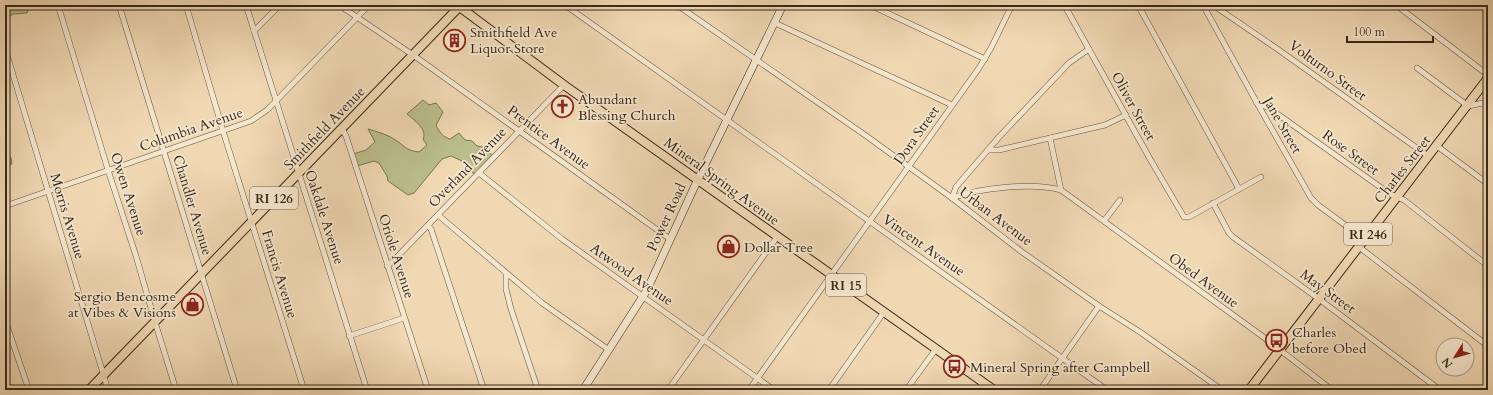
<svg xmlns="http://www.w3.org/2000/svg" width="1493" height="395" font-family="Cardo,serif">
	<rect width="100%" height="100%" fill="#f0d8b3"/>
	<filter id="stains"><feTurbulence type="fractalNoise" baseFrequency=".005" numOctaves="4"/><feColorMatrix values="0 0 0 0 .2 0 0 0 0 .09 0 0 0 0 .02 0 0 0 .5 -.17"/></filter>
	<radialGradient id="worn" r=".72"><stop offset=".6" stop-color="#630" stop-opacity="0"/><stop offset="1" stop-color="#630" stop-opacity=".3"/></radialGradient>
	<g fill="#babe8c" stroke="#787353">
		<path d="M5,5H30L27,13L13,14L5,19Z"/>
		<path d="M423,100L429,105L436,103L443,112L436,125C439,132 443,137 450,139L459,133L465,140L472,141L477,146L483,147L494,157L475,175L462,161L451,156L442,159L414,193L408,195L388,181L387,176L379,163L374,161L357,166L353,154L366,150L375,142L368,129C378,132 389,135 397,141C407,148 406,150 419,152L427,145L423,139C428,130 414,120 407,114Z"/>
		<path d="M5,150L11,158L12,164L5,165Z"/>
	</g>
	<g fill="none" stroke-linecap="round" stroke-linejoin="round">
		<defs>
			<g id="street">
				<path d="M58,5L108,170L136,256L155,322L176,390"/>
				<path d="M119,5L237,390"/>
				<path d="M186,5L223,131L304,390"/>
				<path d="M246,5L367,390"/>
				<path d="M339,5L413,55L670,239"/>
				<path d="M565,5L1107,390"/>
				<path d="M677,5L865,135L952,198L1022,252L1099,306L1140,332L1222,390"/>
				<path d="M870,5L985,59"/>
				<path d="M1003,5L1010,9"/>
				<path d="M1066,5V8L1150,159L1184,217H1189L1261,177"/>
				<path d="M1138,5L1239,189"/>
				<path d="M1203,5L1257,103L1311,198L1318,205L1364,239"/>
				<path d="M1213,5L1276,48L1428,156"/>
				<path d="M1396,5L1488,75"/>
				<path d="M775,23L952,105"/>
				<path d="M254,31L280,5"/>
				<path d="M5,48L108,390"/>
				<path d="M1417,68L1468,106L1488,102"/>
				<path d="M1257,103L1269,108L1390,194L1404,200L1488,266"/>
				<path d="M342,129L346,136L428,390"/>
				<path d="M1050,138L1061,190"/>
				<path d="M1437,146L1488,184"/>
				<path d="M988,150H999L1105,125L1126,115"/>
				<path d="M479,173L562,239L774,390"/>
				<path d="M952,198C979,188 1033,182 1061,190L1262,336L1332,390"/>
				<path d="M952,198L956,187L999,137L1069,63L1089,49"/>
				<path d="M1213,203L1229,233L1233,237L1319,299L1440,390"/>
				<path d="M5,206L251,121L267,110L275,102L369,5"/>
				<path d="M438,215L542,303L609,350"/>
				<path d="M1104,221L1120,200"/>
				<path d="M428,225L431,229L484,390"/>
				<path d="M1359,247L1488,346"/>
				<path d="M387,266L393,261L564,85"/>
				<path d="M506,273V289L511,309L538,390"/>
				<path d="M5,320L29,390"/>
				<path d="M349,336L404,318"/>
				<path d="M668,390L777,237"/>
				<path d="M749,390L979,68L991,48L1012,5"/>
				<path d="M829,390L884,312"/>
				<path d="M906,390L936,349"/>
				<path d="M978,390L984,382"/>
				<path d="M1040,390L1099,306"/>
			</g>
			<path id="secondary" d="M583,390L647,290L698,179L783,5"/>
			<g id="primary">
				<path d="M457,5L564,85L994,390"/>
				<path d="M89,390L461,5"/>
				<path d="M1249,390L1488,78"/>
			</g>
		</defs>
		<use href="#street" stroke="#645440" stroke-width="6"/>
		<use href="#secondary" stroke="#36281a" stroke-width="8"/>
		<use href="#primary" stroke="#36281a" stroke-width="10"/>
		<use href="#street" stroke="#f5e6ce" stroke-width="5"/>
		<use href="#secondary" stroke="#f5e6ce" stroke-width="7"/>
		<use href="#primary" stroke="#f0d8b3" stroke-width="8"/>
	</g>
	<defs>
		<symbol id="building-ring" viewBox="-11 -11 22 22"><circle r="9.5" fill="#f5e6ce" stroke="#8f2418" stroke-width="1.5"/><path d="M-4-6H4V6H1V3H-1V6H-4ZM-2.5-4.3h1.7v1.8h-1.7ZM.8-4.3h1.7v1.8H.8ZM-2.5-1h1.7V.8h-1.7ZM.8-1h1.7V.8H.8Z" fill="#8f2418"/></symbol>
		<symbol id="church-ring" viewBox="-11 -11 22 22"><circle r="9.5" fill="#f5e6ce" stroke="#8f2418" stroke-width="1.5"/><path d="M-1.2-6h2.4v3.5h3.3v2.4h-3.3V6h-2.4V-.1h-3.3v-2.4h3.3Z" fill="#8f2418"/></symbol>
		<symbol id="shop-ring" viewBox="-11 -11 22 22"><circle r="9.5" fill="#f5e6ce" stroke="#8f2418" stroke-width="1.5"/><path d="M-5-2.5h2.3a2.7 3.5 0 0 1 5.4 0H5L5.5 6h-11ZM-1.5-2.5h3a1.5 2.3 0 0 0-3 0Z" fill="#8f2418"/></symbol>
		<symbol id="bus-ring" viewBox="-11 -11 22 22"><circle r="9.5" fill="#f5e6ce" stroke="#8f2418" stroke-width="1.5"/><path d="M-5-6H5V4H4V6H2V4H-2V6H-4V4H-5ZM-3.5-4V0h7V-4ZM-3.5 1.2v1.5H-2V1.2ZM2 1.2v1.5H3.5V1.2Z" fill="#8f2418"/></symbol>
	</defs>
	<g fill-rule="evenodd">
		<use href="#building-ring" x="442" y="28" width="25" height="25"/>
		<use href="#church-ring" x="550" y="94" width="25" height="25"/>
		<use href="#shop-ring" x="716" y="234" width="25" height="25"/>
		<use href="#shop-ring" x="180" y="292" width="25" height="25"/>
		<use href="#bus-ring" x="1264" y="328" width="25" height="25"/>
		<use href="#bus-ring" x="942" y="354" width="25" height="25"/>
	</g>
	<g text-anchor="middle" stroke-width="3.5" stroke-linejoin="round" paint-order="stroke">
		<g fill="#f5e6ce" stroke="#6f6150" stroke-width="1">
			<rect x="250" y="187" width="48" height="22" rx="3"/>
			<rect x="1344" y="223" width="48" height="22" rx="3"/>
			<rect x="826" y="274" width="40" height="22" rx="3"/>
		</g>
		<g font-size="13" font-weight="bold" fill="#36281a">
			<text x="274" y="203">RI 126</text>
			<text x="1368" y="239">RI 246</text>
			<text x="846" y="290">RI 15</text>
		</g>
		<g font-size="14" fill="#36281a" stroke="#f5e6ce" text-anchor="start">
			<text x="470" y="37">Smithfield Ave<tspan x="470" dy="16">Liquor Store</tspan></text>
			<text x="578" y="104">Abundant<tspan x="578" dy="16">Blessing Church</tspan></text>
			<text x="744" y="252">Dollar Tree</text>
			<text x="176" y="301" text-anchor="end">Sergio Bencosme<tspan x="176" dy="16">at Vibes &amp; Visions</tspan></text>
			<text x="1292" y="337">Charles<tspan x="1292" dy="16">before Obed</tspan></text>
			<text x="970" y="372">Mineral Spring after Campbell</text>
		</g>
		<g font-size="14" fill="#36281a" stroke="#f5e6ce">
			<text transform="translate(1328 70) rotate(36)" y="5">Volturno Street</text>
			<text transform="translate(1134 106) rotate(61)" y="5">Oliver Street</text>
			<text transform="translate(1283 125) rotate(60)" y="5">Jane Street</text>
			<text transform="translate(324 128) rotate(-46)" y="5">Smithfield Avenue</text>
			<text transform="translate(191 129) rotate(-19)" y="5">Columbia Avenue</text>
			<text transform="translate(916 135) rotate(-55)" y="5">Dora Street</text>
			<text transform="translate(549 137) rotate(36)" y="5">Prentice Avenue</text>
			<text transform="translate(1351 152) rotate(36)" y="5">Rose Street</text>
			<text transform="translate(467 167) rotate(-46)" y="5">Overland Avenue</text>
			<text transform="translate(1402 169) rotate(-52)" y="5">Charles Street</text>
			<text transform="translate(722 181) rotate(36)" y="5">Mineral Spring Avenue</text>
			<text transform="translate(129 194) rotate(72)" y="5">Owen Avenue</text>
			<text transform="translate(193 205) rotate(73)" y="5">Chandler Avenue</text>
			<text transform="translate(68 216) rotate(73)" y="5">Morris Avenue</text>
			<text transform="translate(996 216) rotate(37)" y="5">Urban Avenue</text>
			<text transform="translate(325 217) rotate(72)" y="5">Oakdale Avenue</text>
			<text transform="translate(666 217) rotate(-65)" y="5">Power Road</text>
			<text transform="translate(924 245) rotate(35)" y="5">Vincent Avenue</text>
			<text transform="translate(397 256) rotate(72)" y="5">Oriole Avenue</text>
			<text transform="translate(280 274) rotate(73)" y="5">Francis Avenue</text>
			<text transform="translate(632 274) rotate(35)" y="5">Atwood Avenue</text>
			<text transform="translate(1204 280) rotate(36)" y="5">Obed Avenue</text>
			<text transform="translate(1328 291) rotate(36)" y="5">May Street</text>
		</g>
	</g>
	<rect width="1493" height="395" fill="none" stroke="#f0d8b3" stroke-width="20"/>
	<rect x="6" y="6" width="1481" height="383" fill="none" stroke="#36281a" stroke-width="2"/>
	<rect x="10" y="10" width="1473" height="375" fill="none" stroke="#36281a"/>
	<g transform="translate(1455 357) rotate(233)"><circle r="19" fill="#f5e6ce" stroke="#a99a86"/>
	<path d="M0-3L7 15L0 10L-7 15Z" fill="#8f2418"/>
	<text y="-6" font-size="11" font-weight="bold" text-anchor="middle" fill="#36281a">N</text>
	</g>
	<path d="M1347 36v6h86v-6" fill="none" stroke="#36281a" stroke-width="2"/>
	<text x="1353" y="36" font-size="12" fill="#36281a" stroke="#f5e6ce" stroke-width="3" paint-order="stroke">100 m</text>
	<rect width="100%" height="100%" filter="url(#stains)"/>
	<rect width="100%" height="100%" fill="url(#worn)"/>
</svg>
